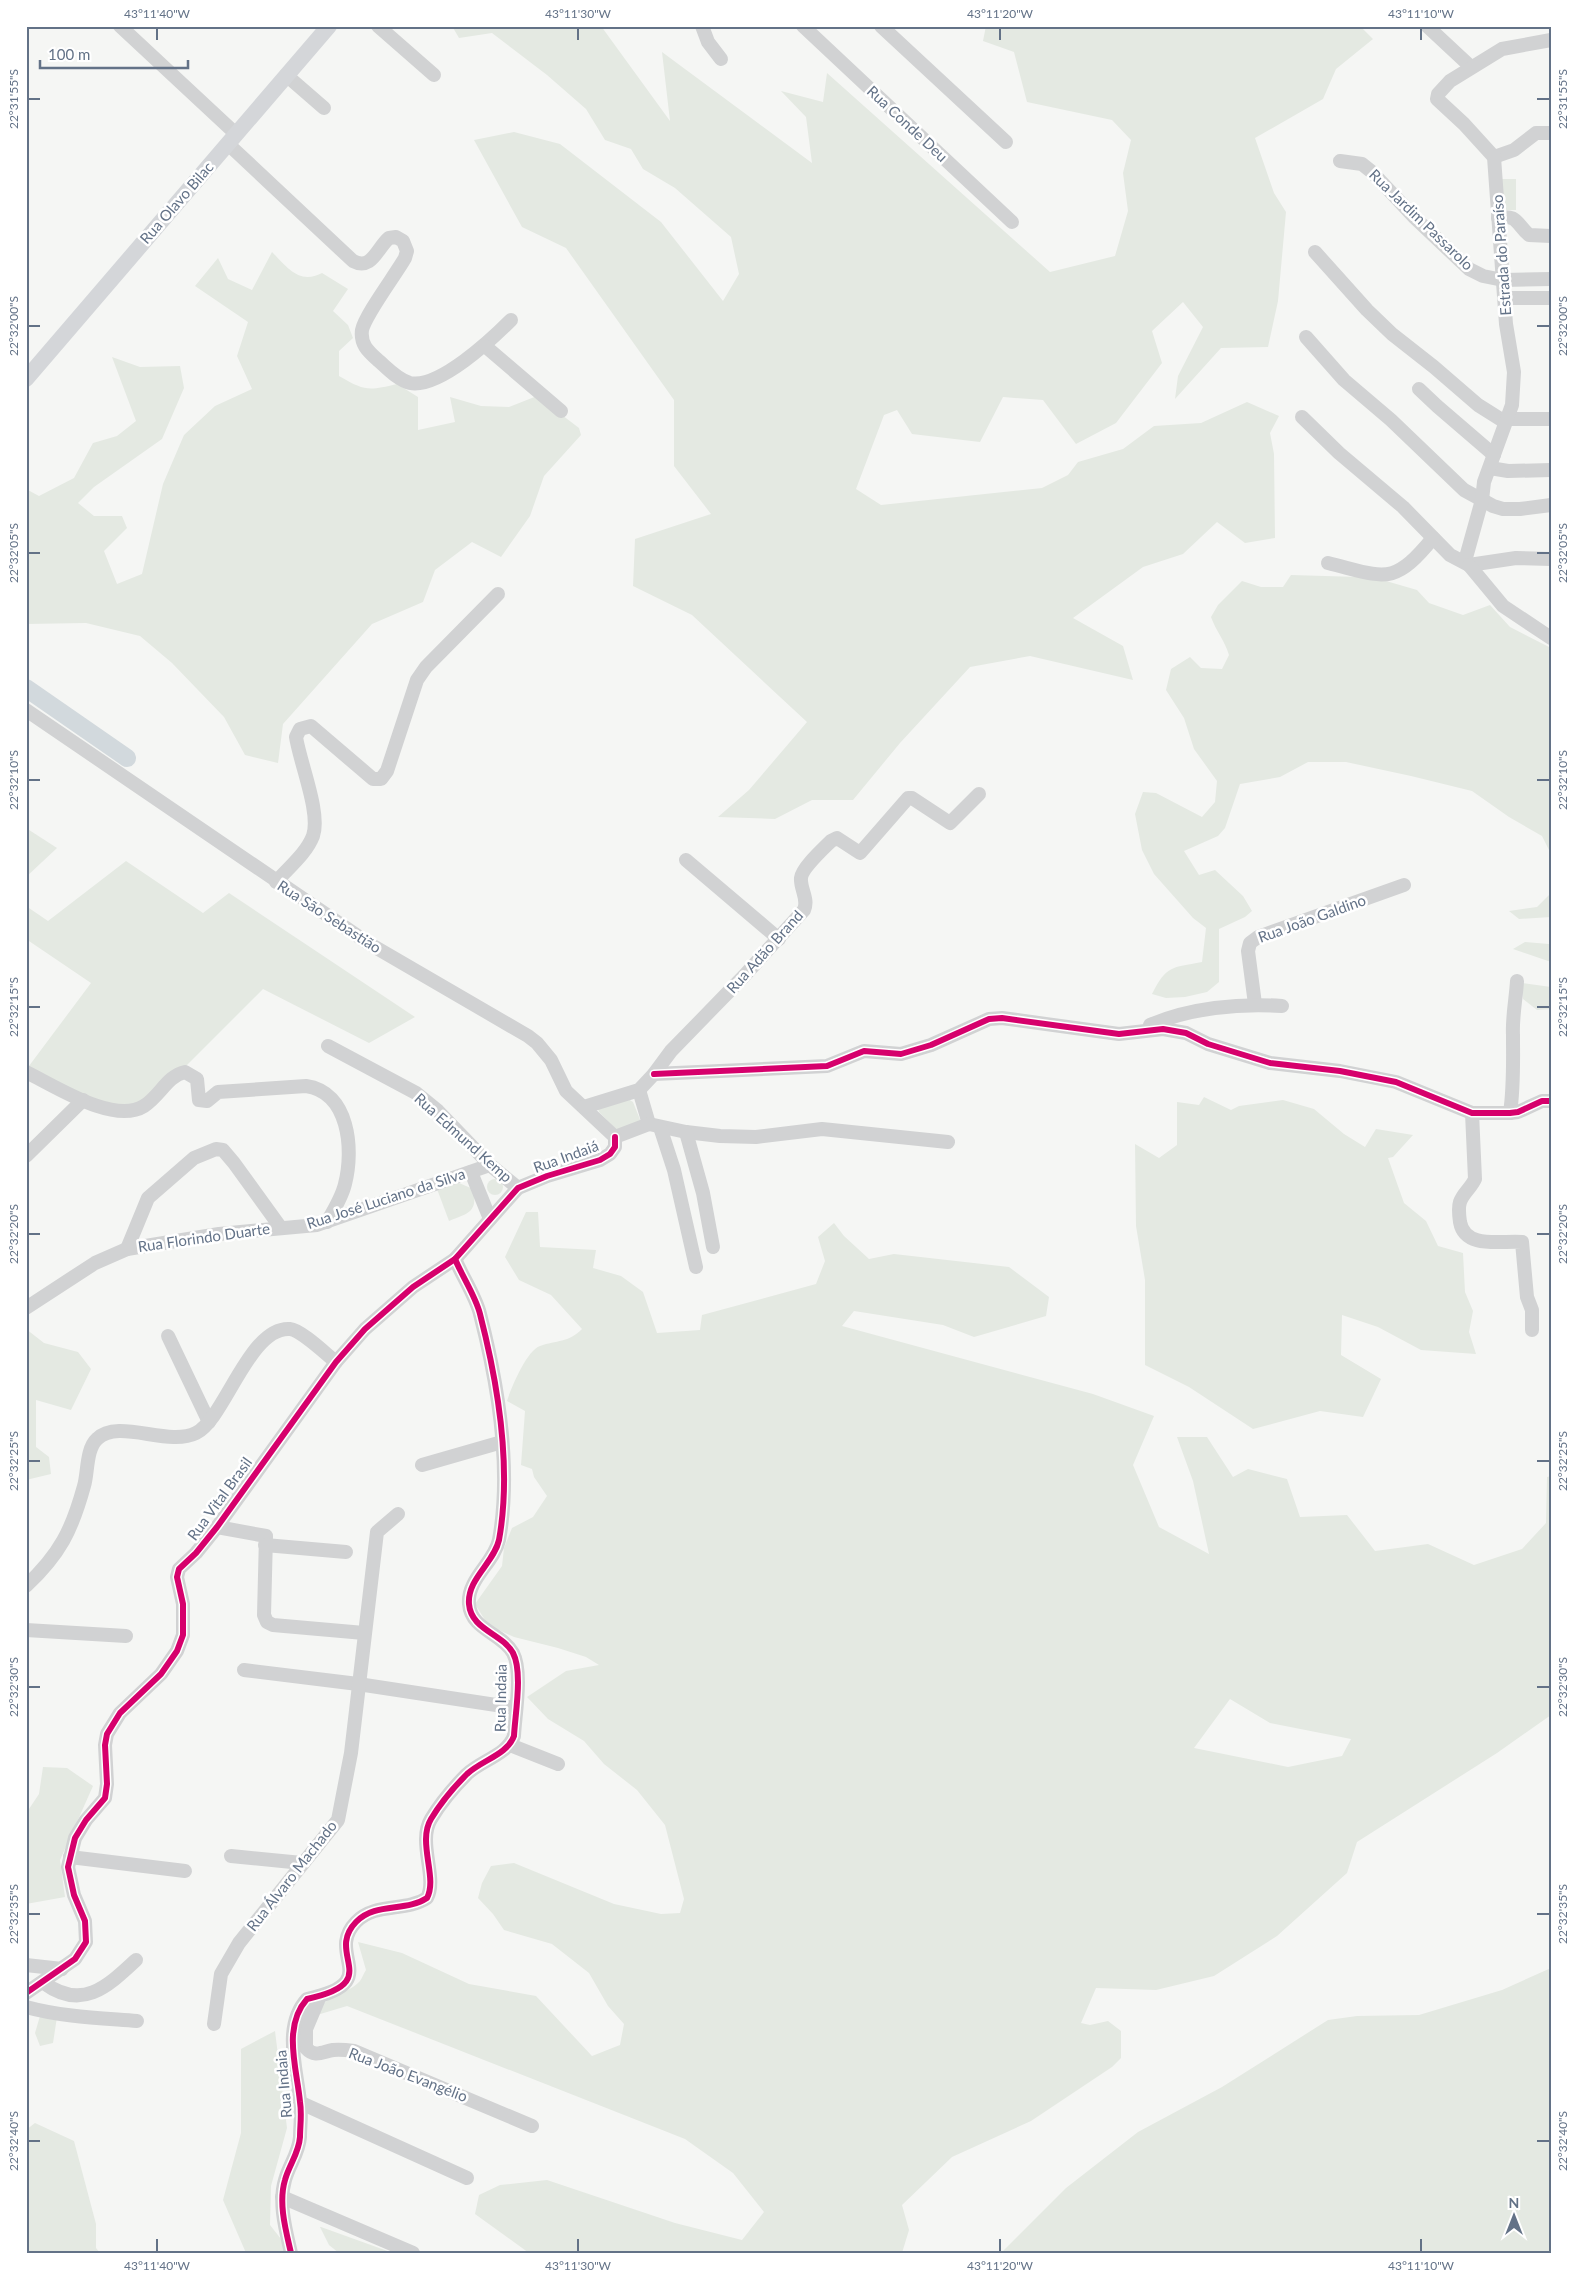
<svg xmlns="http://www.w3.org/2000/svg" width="1577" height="2279" font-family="Lato,sans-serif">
	<rect width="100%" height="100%" fill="#f5f6f4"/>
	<g fill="#e4e9e2" fill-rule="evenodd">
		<path d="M452,26H601L670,121L662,52L812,163L806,117L781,91L823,102L827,73L1050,272L1115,256L1128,211L1123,173L1131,140L1112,120L1027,102L1014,52L983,41L986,26H1360L1373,39L1336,69L1323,99L1255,138L1274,193L1286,212L1278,301L1268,347L1221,348L1175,399L1178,376L1203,327L1183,302L1152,331L1162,363L1116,423L1076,444L1043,400L1003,397L980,442L912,434L897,410L884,415L856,489L881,505L1042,488L1068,475L1078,462L1123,449L1154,426L1201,423L1247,402L1279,416L1270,433L1274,454L1275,538L1245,543L1217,522L1183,554L1143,567L1073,618L1123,646L1133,680L1030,656L970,667L900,743L853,800H812L775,819L718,817L749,790L807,722L692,615L633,586L635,539L711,514L674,466V400L566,248L522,227L474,140L514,132L560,144L661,222L723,301L739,274L731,237L675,188L643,169L631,149L605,140L586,109L547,75L492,33L459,38Z"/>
		<rect x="1501" y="179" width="15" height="31"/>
		<path d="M272,252C287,267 299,285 322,273L348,289L333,311L348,325L353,338L339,351V376C365,391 368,391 397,384L418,397V430L455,422L450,397L481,406L509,407L537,396L579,428L581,435L544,476L530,516L501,557L472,542L435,570L423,602L372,624L283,724L278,763L245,755L224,717L172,663L140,636L86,623L26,624V489L39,496L74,478L93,443L117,436L136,421L112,357L140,367L180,366L184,388L162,439L94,487L78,503L94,516H122L127,528L104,551L117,584L142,574L163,484L184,435L215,406L252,389L237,356L248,322L195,286L218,258L228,279L252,290Z"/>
		<path d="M1291,575L1359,577L1386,581L1417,590L1429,603L1463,615L1490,605L1510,627L1551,648V854L1542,836L1509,817L1472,791L1411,776L1346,762H1308L1280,777L1240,784L1225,828L1218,836L1184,851L1199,875L1215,870L1243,896L1252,911L1245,917L1219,929V982L1207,992L1185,997L1166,998L1152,994C1167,965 1171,968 1202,962L1206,928L1193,918L1154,874L1142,850L1135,814L1143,792L1156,793L1202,817L1215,802L1217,781L1194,749L1184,718L1166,690L1171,669L1190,657L1201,668L1222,669L1229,655C1225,641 1216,631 1211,617L1218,605L1242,581L1261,587H1283Z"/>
		<path d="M26,828L57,848L26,877Z"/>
		<path d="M126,861L203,913L229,893L415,1017L369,1043L263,989L156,1096L123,1112L26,1070L91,983L26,939V906L48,921Z"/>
		<path d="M1551,893V917L1519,919L1509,911L1537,907Z"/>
		<path d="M1525,942L1549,944L1551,943V962L1513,949Z"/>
		<path d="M1522,983L1551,987V1009L1537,1010L1523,999Z"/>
		<path d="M1204,1097L1231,1110L1239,1106L1283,1100L1314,1109L1344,1134L1365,1147L1376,1129L1413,1135L1393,1157L1388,1158L1404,1203L1426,1221L1438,1246L1463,1253L1465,1292L1473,1311L1469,1332L1476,1354L1421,1350L1378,1327L1342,1315L1341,1355L1381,1379L1363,1417L1320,1411L1253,1429L1189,1387L1145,1365V1280L1136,1226L1135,1144L1159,1158L1177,1145V1102L1199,1105Z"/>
		<path d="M628,1099L633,1102L641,1122L617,1130L599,1112L598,1109Z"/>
		<circle cx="495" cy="1187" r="8"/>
		<path d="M459,1183L473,1189C478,1212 469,1213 449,1221L437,1189Z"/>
		<path d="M526,1212H538L540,1247L596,1250L593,1268L621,1276L643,1292L657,1333L700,1330L702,1315L816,1284L825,1261L818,1237L834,1223L844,1236L869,1259L894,1254L1009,1267L1049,1297L1046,1316L974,1337L943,1325L854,1311L842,1326L1093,1394L1154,1416L1133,1465L1159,1527L1209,1554L1193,1481L1177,1437H1207L1233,1477L1248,1469L1287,1479L1300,1517L1347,1515L1375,1551L1428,1544L1474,1565L1522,1549L1546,1523L1547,1477L1551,1476V1715L1497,1753L1357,1842L1347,1873L1277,1936L1214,1976L1156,1990L1096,1988L1081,2023L1090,2025L1108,2021L1121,2031V2058L1112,2067L1031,2121L952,2157L902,2205L909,2230L902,2253H529L475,2214L479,2195L500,2185L547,2180L675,2223L742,2240L764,2212L733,2173L685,2139L347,2006L317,2015C324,1993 347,1996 360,1981C362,1978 364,1973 366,1970L358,1942L402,1953L469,1984L536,1996L592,2056L620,2045L624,2024L608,2006L589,1973L552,1944L504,1930L493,1914L478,1898L482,1883L491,1866L514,1863L614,1904L661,1914L680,1913L684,1899L665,1825L637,1790L604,1764L584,1741L548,1719L527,1697L566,1671L599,1665L586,1657L558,1648L514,1637L488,1625L475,1604L502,1566L504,1548L512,1528L533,1517L547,1496L534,1477L532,1469L521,1465L525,1411L507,1401C511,1388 527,1350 540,1346C557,1340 568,1343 582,1329L551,1295L519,1280L505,1257ZM1230,1699L1270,1723L1351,1739L1342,1756L1288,1767L1194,1748Z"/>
		<path d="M26,1329L44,1343L78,1352L91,1369L71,1410L36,1400V1447L49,1457L51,1474L26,1480Z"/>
		<path d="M43,1767L67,1768L93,1786L60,1860L65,1897L26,1904V1809H29L39,1794Z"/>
		<path d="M1551,1968V2253H1001L1066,2188L1138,2132L1222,2087L1328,2020L1357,2016L1419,2015L1502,1990Z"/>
		<path d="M40,2016L57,2017L53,2043L40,2046L35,2033Z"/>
		<path d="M275,2031L287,2128L271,2186L270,2225L281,2239L285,2253H246L223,2200L241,2133V2049Z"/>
		<path d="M35,2123L74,2141L96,2224V2248L100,2253H26V2130Z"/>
		<path d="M320,2227H321L393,2253H339L329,2245Z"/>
	</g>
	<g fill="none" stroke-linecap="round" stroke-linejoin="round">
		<path stroke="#d2d9dd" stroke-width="18" d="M26,688L127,758"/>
		<g stroke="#d1d2d3" stroke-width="14">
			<path d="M120,26L236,134"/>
			<path d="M378,26L434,75"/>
			<path d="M702,26L708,42L721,59"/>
			<path d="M803,26L1012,222"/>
			<path d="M881,26L1006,142"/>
			<path d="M1427,26L1471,67"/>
			<path d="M286,75L324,108"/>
			<path d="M228,144L353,261C372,271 377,248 389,238L396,237L403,241L407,251L405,258C396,274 365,315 362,330C360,345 369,352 379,361C388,369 398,380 410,383C439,389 492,339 511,320"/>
			<path d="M1494,157L1514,150L1536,133H1551"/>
			<path d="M1340,161L1362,164L1372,172L1415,218L1469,269L1483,276L1503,280L1551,279"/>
			<path d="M1498,218C1518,214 1516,224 1529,235L1551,236"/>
			<path d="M1315,252L1367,310L1392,334L1434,367L1478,405L1505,422"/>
			<path d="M1505,298H1551"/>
			<path d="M1306,337L1344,380L1391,420L1464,490L1493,506L1503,509H1520L1551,505"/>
			<path d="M485,346L561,411"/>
			<path d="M1419,389L1437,406L1494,455"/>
			<path d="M1302,417L1339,453L1403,507L1450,555L1469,565L1516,558L1551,559"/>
			<path d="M1507,419H1551"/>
			<path d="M1490,468L1508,471L1551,470"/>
			<path d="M1465,561L1482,500L1484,482L1512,405L1514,372L1506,324L1494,157L1464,124L1437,99L1438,94L1450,81L1502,49L1551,40"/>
			<path d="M1328,563C1385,577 1393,587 1433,538"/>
			<path d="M1469,565L1503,606L1551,638"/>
			<path d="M26,710L368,943L528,1036L537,1043L551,1060L566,1091L615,1137"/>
			<path d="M686,860L779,939"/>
			<path d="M276,882C288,868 306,854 313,836C321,813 300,763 296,737L300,729L311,726L373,779H381L387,771L417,680L426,667L498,594"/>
			<path d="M1255,1004L1248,951L1250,943L1258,937L1404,885"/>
			<path d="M1150,1025C1190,1008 1239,1003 1282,1006"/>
			<path d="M328,1046L416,1093L438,1111L490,1165L518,1188"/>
			<path d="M26,1072C55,1086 114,1125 144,1106C160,1096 167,1076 185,1072L197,1079L199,1100L207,1101L218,1092L306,1086C349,1092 354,1149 345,1184C342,1197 334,1210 327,1222"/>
			<path d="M654,1074L827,1066L864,1051L901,1054L931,1045L989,1019L1002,1018L1119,1034L1163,1029L1186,1033L1208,1044L1270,1063L1340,1071L1396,1082L1472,1113H1510L1518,1112L1542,1101H1551"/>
			<path d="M639,1090L649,1124"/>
			<path d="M584,1107L639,1090L654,1074L671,1051L744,976L804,910C809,899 800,889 801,878C802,868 823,849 831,841L837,838L860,853L908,798H912L950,823L979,794"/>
			<path d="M1472,1113L1475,1179C1471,1188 1463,1193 1460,1202C1458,1208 1459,1215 1460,1222C1465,1250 1503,1240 1522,1242L1527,1297L1532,1310V1330"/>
			<path d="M1510,1113C1514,1087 1513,1062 1513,1035C1512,1017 1516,999 1517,981"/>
			<path d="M649,1124L686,1132L720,1136L756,1137L822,1129L948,1142"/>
			<path d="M660,1127L674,1170L696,1267"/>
			<path d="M686,1132L703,1193L713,1247"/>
			<path d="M615,1137L649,1124"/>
			<path d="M26,1156L83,1100"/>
			<path d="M471,1172L490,1219"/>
			<path d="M127,1249L148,1198L194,1158L216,1149L223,1150L234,1163L281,1228"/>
			<path d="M26,1308L95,1263L127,1249L219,1234L317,1225L490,1165"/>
			<path d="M168,1336L209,1422"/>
			<path d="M422,1465L502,1442"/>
			<path d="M217,1527L266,1536L264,1615L267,1622L273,1625L364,1633"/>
			<path d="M265,1545L346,1552"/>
			<path d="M26,1586C60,1554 72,1530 84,1486C88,1473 86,1449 97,1439C118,1418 168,1447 196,1433C225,1419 249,1326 290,1329C301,1330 326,1354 336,1362"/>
			<path d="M26,1630L126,1636"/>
			<path d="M244,1670L358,1684L516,1708"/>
			<path d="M510,1745L558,1764"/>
			<path d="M231,1856L302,1863"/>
			<path d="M70,1857L185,1871"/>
			<path d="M26,1965L62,1969"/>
			<path d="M44,1983C82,2011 107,1987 136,1960"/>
			<path d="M26,1993L75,1959L86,1942L85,1921L74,1895L68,1867L75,1838L86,1820L105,1798L107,1784L105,1745L107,1734L120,1713L161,1674L177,1651L183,1635V1604L177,1577L179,1569L196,1553L217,1527L336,1362L365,1329L413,1287L455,1259L518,1188L547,1176L600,1160L610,1154L615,1147V1137"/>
			<path d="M320,1996L306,2029V2048C315,2058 322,2052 333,2050C340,2049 347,2050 354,2051L532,2126"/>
			<path d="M26,2007C63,2017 99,2018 137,2021"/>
			<path d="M214,2024L221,1974L239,1943L338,1820L351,1753L377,1532L398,1514"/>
			<path d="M301,2103L467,2178"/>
			<path d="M282,2197L413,2253"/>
			<path d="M291,2253C286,2231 278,2203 285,2180C289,2165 299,2153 300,2137C300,2126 302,2114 300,2102C297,2069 282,2027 307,1999C386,1982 324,1955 356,1922C375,1902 406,1912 427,1898C438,1878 417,1842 431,1819C440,1804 455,1786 467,1774C482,1760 507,1755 514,1736C515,1715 523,1672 513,1653C502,1633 471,1630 469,1604C467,1579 494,1563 499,1540C512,1468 498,1384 480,1314C476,1297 462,1276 455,1259"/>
		</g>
		<path stroke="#d4d6d9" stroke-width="16" d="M26,379L329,26"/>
		<defs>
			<g id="cycleway">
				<path d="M654,1074L827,1066L864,1051L901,1054L931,1045L989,1019L1002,1018L1119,1034L1163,1029L1186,1033L1208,1044L1270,1063L1340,1071L1396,1082L1472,1113H1510L1518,1112L1542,1101H1551"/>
				<path d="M26,1993L75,1959L86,1942L85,1921L74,1895L68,1867L75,1838L86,1820L105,1798L107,1784L105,1745L107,1734L120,1713L161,1674L177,1651L183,1635V1604L177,1577L179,1569L196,1553L217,1527L336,1362L365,1329L413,1287L455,1259L518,1188L547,1176L600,1160L610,1154L615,1147V1137"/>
				<path d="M291,2253C286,2231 278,2203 285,2180C289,2165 299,2153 300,2137C300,2126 302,2114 300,2102C297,2069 282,2027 307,1999C386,1982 324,1955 356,1922C375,1902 406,1912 427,1898C438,1878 417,1842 431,1819C440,1804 455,1786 467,1774C482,1760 507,1755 514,1736C515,1715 523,1672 513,1653C502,1633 471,1630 469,1604C467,1579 494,1563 499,1540C512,1468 498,1384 480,1314C476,1297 462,1276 455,1259"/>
			</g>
		</defs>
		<use href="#cycleway" stroke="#fff" stroke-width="9"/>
		<use href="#cycleway" stroke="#d6006c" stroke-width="6"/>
	</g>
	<path fill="none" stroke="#637287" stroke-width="2" d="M157,28V40M578,28V40M1000,28V40M1421,28V40M28,99H40M1537,99H1550M28,326H40M1537,326H1550M28,553H40M1537,553H1550M28,780H40M1537,780H1550M28,1007H40M1537,1007H1550M28,1234H40M1537,1234H1550M28,1461H40M1537,1461H1550M28,1687H40M1537,1687H1550M28,1914H40M1537,1914H1550M28,2141H40M1537,2141H1550M157,2239V2252M578,2239V2252M1000,2239V2252M1421,2239V2252"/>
	<g text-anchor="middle" stroke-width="5" stroke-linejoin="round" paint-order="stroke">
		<g font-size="15" fill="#637287" stroke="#fff">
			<text transform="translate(907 124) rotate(43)" y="5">Rua Conde Deu</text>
			<text transform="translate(177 203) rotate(-49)" y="5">Rua Olavo Bilac</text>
			<text transform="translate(1421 220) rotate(44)" y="5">Rua Jardim Passarolo</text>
			<text transform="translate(1502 255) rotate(-94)" y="5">Estrada do Paraíso</text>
			<text transform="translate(329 917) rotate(33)" y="5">Rua São Sebastião</text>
			<text transform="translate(1312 919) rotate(-20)" y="5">Rua João Galdino</text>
			<text transform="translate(765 952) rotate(-48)" y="5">Rua Adão Brand</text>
			<text transform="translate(463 1138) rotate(42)" y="5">Rua Edmund Kemp</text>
			<text transform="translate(566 1157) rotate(-20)" y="5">Rua Indaiá</text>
			<text transform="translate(386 1199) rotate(-18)" y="5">Rua José Luciano da Silva</text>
			<text transform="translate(204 1238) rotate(-8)" y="5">Rua Florindo Duarte</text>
			<text transform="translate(220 1499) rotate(-54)" y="5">Rua Vital Brasil</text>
			<text transform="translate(501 1698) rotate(-89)" y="5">Rua Indaia</text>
			<text transform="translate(292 1876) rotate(-52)" y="5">Rua Álvaro Machado</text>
			<text transform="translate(408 2075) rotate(21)" y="5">Rua João Evangélio</text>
			<text transform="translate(284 2084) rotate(-95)" y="5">Rua Indaia</text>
		</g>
	</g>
	<rect width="1577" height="2279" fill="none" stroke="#ffffff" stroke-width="55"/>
	<g transform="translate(1514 2216)" stroke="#ffffff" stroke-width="4" paint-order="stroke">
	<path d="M0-4L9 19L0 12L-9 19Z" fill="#637287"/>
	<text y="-8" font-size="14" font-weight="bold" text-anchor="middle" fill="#637287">N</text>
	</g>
	<path d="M40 60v8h148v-8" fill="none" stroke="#637287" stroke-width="2.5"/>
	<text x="48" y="60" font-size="15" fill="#637287" stroke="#ffffff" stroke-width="4" paint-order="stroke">100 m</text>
	<rect x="28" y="28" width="1522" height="2224" fill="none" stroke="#637287" stroke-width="2"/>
	<g font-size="12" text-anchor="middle" fill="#637287">
		<text x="157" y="18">43°11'40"W</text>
		<text x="578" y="18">43°11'30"W</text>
		<text x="1000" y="18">43°11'20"W</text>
		<text x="1421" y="18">43°11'10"W</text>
		<text transform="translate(14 99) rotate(-90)" y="4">22°31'55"S</text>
		<text transform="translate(1563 99) rotate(-90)" y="4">22°31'55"S</text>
		<text transform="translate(14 326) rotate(-90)" y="4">22°32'00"S</text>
		<text transform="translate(1563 326) rotate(-90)" y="4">22°32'00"S</text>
		<text transform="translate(14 553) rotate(-90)" y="4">22°32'05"S</text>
		<text transform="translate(1563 553) rotate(-90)" y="4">22°32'05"S</text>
		<text transform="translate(14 780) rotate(-90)" y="4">22°32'10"S</text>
		<text transform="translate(1563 780) rotate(-90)" y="4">22°32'10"S</text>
		<text transform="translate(14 1007) rotate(-90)" y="4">22°32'15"S</text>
		<text transform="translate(1563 1007) rotate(-90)" y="4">22°32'15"S</text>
		<text transform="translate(14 1234) rotate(-90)" y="4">22°32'20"S</text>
		<text transform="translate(1563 1234) rotate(-90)" y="4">22°32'20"S</text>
		<text transform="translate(14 1461) rotate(-90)" y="4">22°32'25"S</text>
		<text transform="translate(1563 1461) rotate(-90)" y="4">22°32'25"S</text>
		<text transform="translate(14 1687) rotate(-90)" y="4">22°32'30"S</text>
		<text transform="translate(1563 1687) rotate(-90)" y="4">22°32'30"S</text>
		<text transform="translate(14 1914) rotate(-90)" y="4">22°32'35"S</text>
		<text transform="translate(1563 1914) rotate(-90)" y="4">22°32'35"S</text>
		<text transform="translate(14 2141) rotate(-90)" y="4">22°32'40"S</text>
		<text transform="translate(1563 2141) rotate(-90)" y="4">22°32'40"S</text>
		<text x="157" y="2270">43°11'40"W</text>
		<text x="578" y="2270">43°11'30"W</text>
		<text x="1000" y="2270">43°11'20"W</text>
		<text x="1421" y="2270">43°11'10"W</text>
	</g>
</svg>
